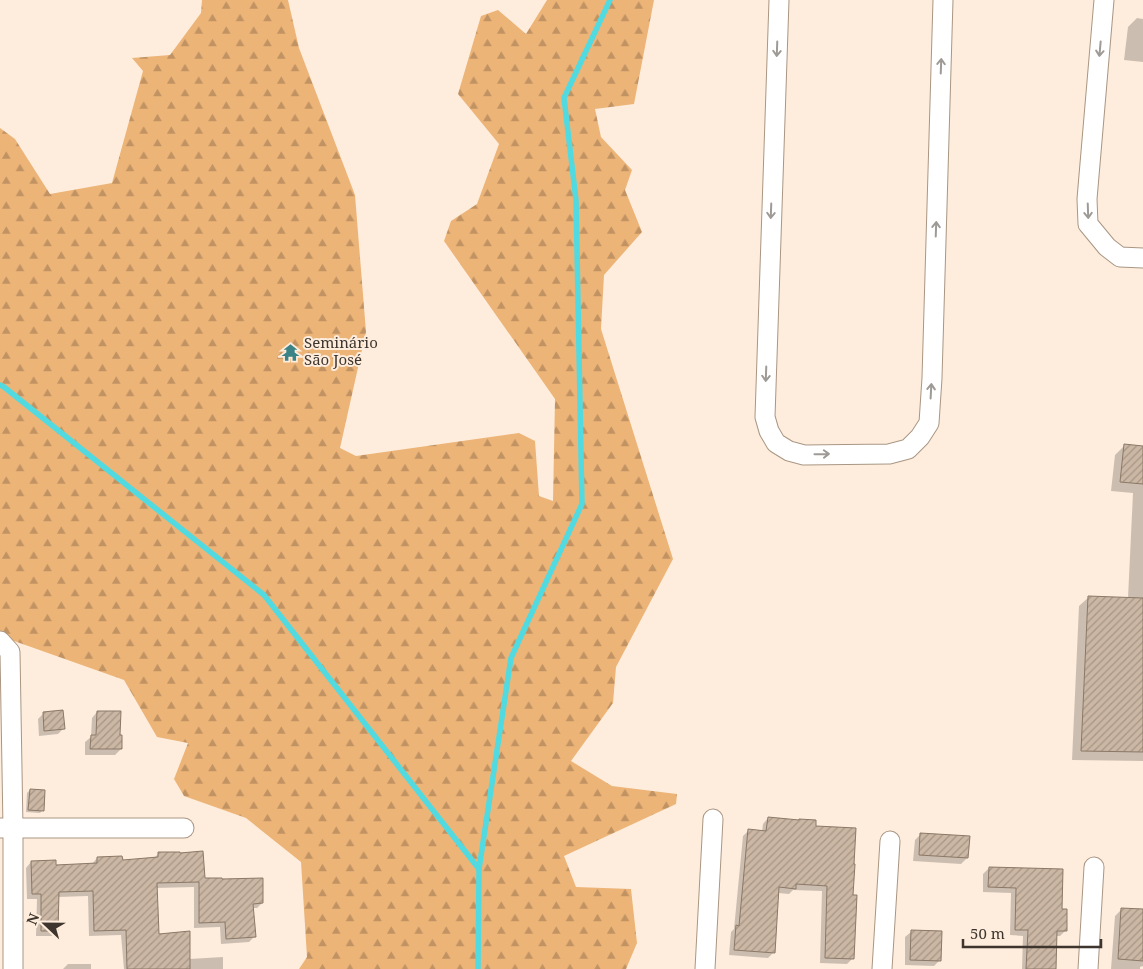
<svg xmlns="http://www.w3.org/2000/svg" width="1143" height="969" font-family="'Noto Serif',serif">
	<defs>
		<pattern id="forest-firs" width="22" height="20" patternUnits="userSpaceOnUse" patternTransform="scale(1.25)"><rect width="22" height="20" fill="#edb478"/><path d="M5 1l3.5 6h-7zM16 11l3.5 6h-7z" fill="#c19363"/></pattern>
		<pattern id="building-hatch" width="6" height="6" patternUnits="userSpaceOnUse" patternTransform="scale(1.25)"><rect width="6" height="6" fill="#cbb7a4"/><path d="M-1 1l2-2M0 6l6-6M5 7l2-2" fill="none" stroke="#a69686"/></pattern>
	</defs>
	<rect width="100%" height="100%" fill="#feeddd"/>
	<path fill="url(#forest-firs)" d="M202,0H288L299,48L355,195L366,332L340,448L356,456L519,433L535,441L539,496L553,501L555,399L444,241L451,221L477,204L499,144L458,94L481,16L498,10L526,34L547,0H654L634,104L595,109L601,137L632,170L625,190L642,232L604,275L601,329L673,559L616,667L613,703L571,761L612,786L677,794L676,804L564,856L576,887L631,889L637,943L626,969H299L307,957L301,862L246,818L184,796L174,779L188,743L157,737L124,680L0,636V128L15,139L50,194L112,183L143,71L132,58L170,55L201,13Z"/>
	<g fill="#0003">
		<path d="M1137,18L1143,19V62L1124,60L1128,27Z"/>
		<path d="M1125,445L1143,447V761L1072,760L1079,606L1089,597L1128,598L1133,493L1111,491L1115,455Z"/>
		<path d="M97,712L119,737L121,749L115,755H85V742L91,737L92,718Z"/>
		<path d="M44,713L64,728L58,734L39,736L38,719Z"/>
		<path d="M30,790L43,810L40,813L26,812L27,793Z"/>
		<path d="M768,818L814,827L852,896L853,958L847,964L820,963L822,891L793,890L789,894L778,893L773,953L768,958L729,955L731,932L734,929L743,836L748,831L762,832L763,824Z"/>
		<path d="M921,834L967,858L961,864L913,861L915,840Z"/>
		<path d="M159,853L204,879L262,903L257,908H252L255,936L249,942L221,944L220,927L194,928V887L156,888L158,935L189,959L223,957V969H124L121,935L89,936L88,896L58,897L57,931L52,936H36L37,899H27L26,868L31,862L55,866L92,864L97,858L121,861L154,858Z"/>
		<path d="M989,868L1061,910L1065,931L1060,936H1056L1050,969H1022L1023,936L1010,935L1011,893L983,892V874Z"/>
		<path d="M1122,909L1143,910V966L1140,967V969H1111L1115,916Z"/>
		<path d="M911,932L940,960L934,966L905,965V937Z"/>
		<path d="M68,964H91V969H63Z"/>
	</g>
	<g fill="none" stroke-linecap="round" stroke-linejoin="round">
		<g stroke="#52dae1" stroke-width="5.5">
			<path d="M0,385L4,387L264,595L479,869"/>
			<path d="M478,969L479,869L511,658L582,504L576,200L564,98L610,0"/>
		</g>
	</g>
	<g fill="url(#building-hatch)" stroke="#8b7866">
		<path d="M1124,444L1143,446V484L1120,482Z"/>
		<path d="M1088,596L1143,598V752L1081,751Z"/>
		<path d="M63,710L65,729L44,731L43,712Z"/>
		<path d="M97,711H121L120,735H122V749H90L91,735H96Z"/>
		<path d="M30,789L45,790L44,811L28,810Z"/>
		<path d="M768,817L799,820V819L816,820V826L856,828L854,864H855L853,895H857L854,959L825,958L827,886L796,884V889L779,887L775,953L734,950L736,925L739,926L748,829L766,831Z"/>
		<path d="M920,833L970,836L968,858L919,855Z"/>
		<path d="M203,851L205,878H222V879L263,878V903L253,904L256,937L226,939L225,922L199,923V882L157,883L159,934L190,931V969H127L126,930L94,931L93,891L59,892L58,931H41V894H32L31,861L56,860V865L97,863V857L122,856L123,860L158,857V852H180V853Z"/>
		<path d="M989,867L1063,869L1062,909H1067V931H1057L1056,969H1026L1028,930H1015L1016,888L988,887Z"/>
		<path d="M1121,908L1143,909V961L1118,959Z"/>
		<path d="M911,930L942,931L941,961L910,960Z"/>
	</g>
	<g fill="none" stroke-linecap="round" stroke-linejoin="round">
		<defs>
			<g id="minor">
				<path d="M779,0L765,417L769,431L776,443L789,451L804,455L889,454L908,449L920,437L929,423L932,378L943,0"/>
				<path d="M1104,0L1087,199L1088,224L1107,247L1120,257L1143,258"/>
				<path d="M0,641L10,652L13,828V969"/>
				<path d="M0,828H184"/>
				<path d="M705,969L713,819"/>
				<path d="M882,969L890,841"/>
				<path d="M1088,969L1094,867"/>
			</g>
		</defs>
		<use href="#minor" stroke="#a99683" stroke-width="21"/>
		<use href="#minor" stroke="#fff" stroke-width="19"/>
	</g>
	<defs><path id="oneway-shaft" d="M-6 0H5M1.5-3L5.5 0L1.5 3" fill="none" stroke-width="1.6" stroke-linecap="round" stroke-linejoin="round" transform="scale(1.25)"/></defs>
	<g stroke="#9e9a96">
		<use href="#oneway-shaft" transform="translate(777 49) rotate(92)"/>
		<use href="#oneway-shaft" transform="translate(1100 49) rotate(95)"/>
		<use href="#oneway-shaft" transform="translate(941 66) rotate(-88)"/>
		<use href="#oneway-shaft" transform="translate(771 211) rotate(92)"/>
		<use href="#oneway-shaft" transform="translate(1088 211) rotate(88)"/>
		<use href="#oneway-shaft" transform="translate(936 229) rotate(-88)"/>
		<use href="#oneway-shaft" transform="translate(766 374) rotate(92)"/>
		<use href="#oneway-shaft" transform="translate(931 391) rotate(-87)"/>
		<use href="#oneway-shaft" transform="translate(822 454) rotate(-1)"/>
	</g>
	<defs>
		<symbol id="temple-bare" viewBox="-9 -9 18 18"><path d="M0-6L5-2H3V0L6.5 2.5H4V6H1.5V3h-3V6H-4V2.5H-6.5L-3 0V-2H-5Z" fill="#3b8387" stroke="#feeddd" stroke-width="2.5" paint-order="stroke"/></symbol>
	</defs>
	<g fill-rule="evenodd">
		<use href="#temple-bare" x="278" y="340" width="25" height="25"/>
	</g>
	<g text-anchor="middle" stroke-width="4" stroke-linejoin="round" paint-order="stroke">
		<g font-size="15" fill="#3e362e" stroke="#feeddd" text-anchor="start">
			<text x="304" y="348">Seminário<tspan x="304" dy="17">São José</tspan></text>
		</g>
	</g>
	<g transform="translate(45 924) rotate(292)" stroke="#feeddd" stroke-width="4" paint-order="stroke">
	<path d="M0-4L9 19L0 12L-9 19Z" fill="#3e362e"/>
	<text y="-8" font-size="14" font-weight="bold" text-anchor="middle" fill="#3e362e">N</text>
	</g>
	<path d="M963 939v8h138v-8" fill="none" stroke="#3e362e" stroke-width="2.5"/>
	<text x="970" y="939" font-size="15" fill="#3e362e" stroke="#feeddd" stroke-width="4" paint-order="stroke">50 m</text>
</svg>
